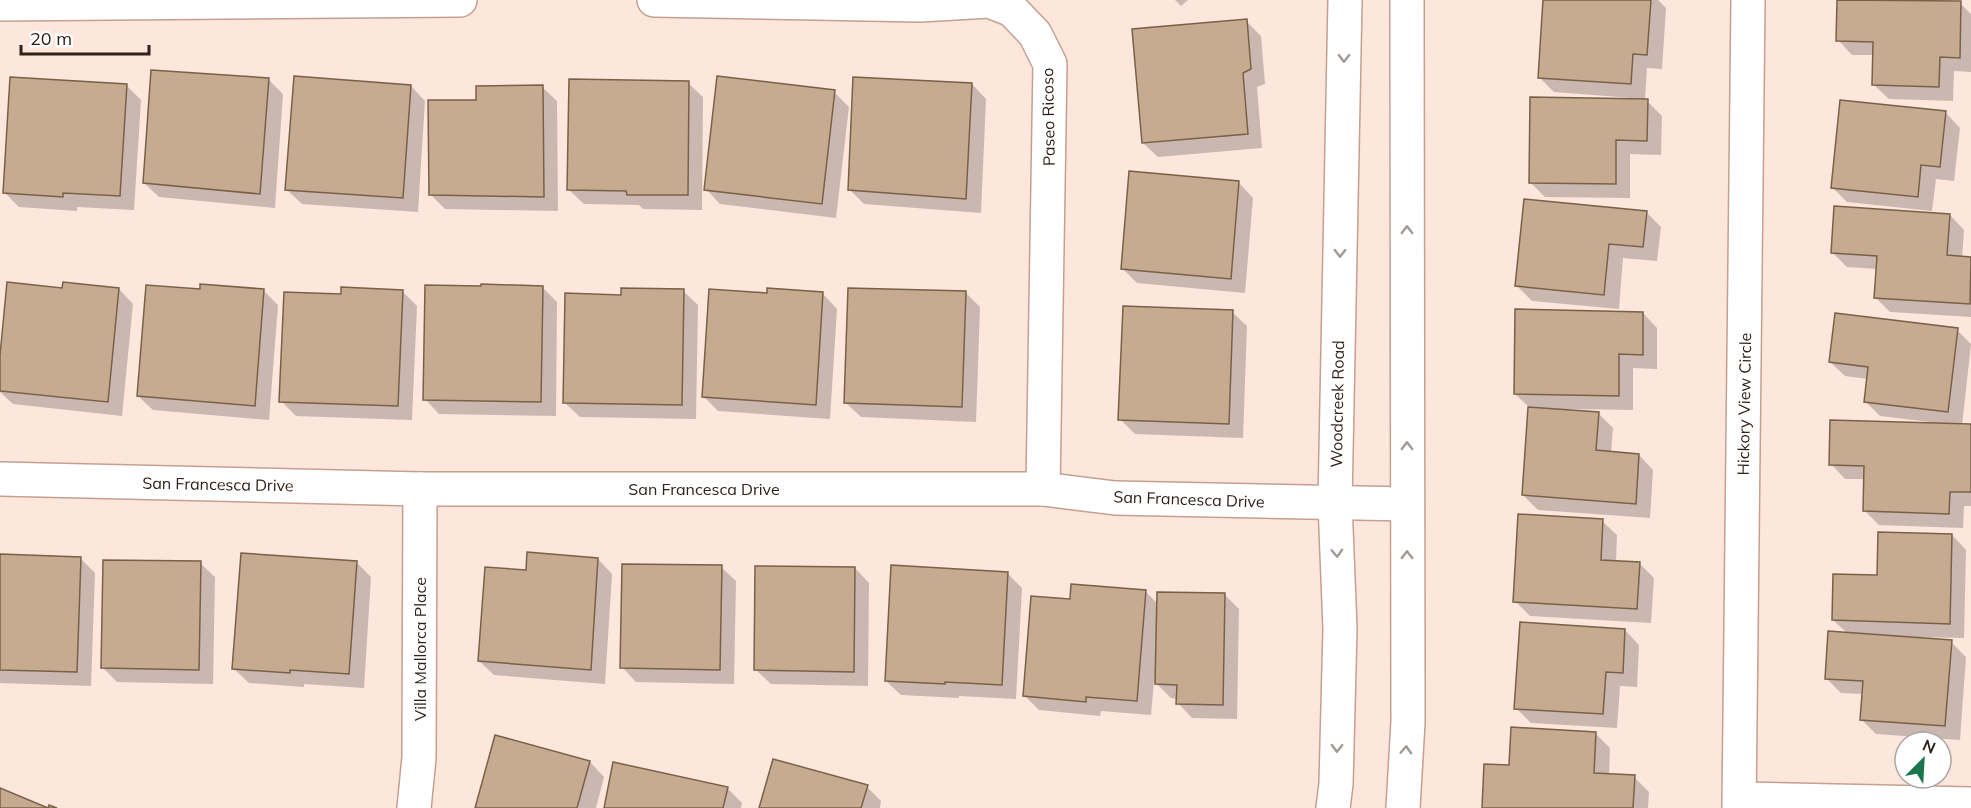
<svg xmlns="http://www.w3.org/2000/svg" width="1971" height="808" font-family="Mulish,sans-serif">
	<rect width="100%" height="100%" fill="#fde6dc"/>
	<g fill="#0003">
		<path d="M1175,0H1188L1181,6Z"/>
		<path d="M1544,0H1658L1666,8L1662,69L1647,68L1645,99L1554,92L1539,77Z"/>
		<path d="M1960,3L1971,14V72L1954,71L1953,101L1889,99L1874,85V55H1852L1838,40Z"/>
		<path d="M1246,21L1261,36L1265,84L1257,87L1262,148L1158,157L1143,143Z"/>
		<path d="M269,80L283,94L275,208L159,197L144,183Z"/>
		<path d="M688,83L703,97L702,210L643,209L639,205L584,204L569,190Z"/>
		<path d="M972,84L986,99L981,213L864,204L849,189Z"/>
		<path d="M126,85L141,100L134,210L77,207V211L19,207L5,193Z"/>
		<path d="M411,86L425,101L418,212L302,204L287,190Z"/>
		<path d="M542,87L557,101L558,211L445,209L431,195L477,101Z"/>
		<path d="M834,92L849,107L836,218L720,204L706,189Z"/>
		<path d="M1647,101L1662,116L1661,155L1630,154V198L1545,197L1530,182Z"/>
		<path d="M1946,113L1960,128L1954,181L1936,179L1932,211L1847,202L1832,187Z"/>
		<path d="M1239,183L1253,198L1245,293L1137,283L1122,268Z"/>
		<path d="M1646,212L1661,227L1657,261L1623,258L1619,309L1532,301L1517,286Z"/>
		<path d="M1950,215L1964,230L1962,258H1971V317L1890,312L1875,297L1877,269L1847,267L1832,252Z"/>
		<path d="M542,287L557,302L556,416L439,414L425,399Z"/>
		<path d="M119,289L133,304L122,416L13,404L0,392V370Z"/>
		<path d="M264,291L278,305L269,420L153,410L138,396Z"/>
		<path d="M402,291L417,306L412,420L296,416L281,401L342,296Z"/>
		<path d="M683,291L698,305L696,419L580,417L565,403L623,296Z"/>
		<path d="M965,292L980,307L976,422L861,417L846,403Z"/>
		<path d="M823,294L837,309L830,419L718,411L704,397L769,295Z"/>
		<path d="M1232,312L1247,326L1243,438L1135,434L1120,419Z"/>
		<path d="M1643,313L1657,328V369L1633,368V410L1571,409V412L1599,414L1613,428L1611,453L1639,455L1653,470L1650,518L1538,510L1523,495L1530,408L1515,394Z"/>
		<path d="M1957,330L1971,344L1962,426H1971V506H1964L1963,528L1879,525L1864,510L1865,479H1845L1831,464L1930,425V422L1880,416L1866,402L1868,379L1845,376L1830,362Z"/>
		<path d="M1602,521L1617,535L1616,562L1639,563L1654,578L1651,623L1530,616L1515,601Z"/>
		<path d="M1952,535L1966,550L1964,638L1917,637V639L1951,642L1966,657L1960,740L1876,734L1861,719L1863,694L1841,693L1826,678L1848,634L1833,620L1878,577Z"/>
		<path d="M0,556L80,558L95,573L91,686L0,683Z"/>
		<path d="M598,559L612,574L605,684L494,675L479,661Z"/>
		<path d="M200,563L215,577L213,684L117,682L102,667Z"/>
		<path d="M357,563L371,577L364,688L304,684V687L249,683L234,669Z"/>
		<path d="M721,567L736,581L734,684L636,682L622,667Z"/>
		<path d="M855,568L869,583L868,686L771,684L756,670Z"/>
		<path d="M1007,573L1022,588L1016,699L959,696V698L901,695L886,681Z"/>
		<path d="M1145,591L1158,604L1224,594L1239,609L1237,719L1192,718L1178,703V699L1171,698L1154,681L1151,715L1101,711L1100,716L1039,710L1025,696L1072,600Z"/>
		<path d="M1625,630L1639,645L1637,687L1620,686L1617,728L1531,723L1516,708Z"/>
		<path d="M1595,733L1610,748L1609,776L1634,777L1649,792L1648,808H1483L1511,767Z"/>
		<path d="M590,762L604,777L596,808H477Z"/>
		<path d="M867,787L881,801L880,808H761Z"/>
		<path d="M727,788L742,803L741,808H605Z"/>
	</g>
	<g fill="#c6ab91" stroke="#796149" stroke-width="1.5">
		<path d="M1543,0H1651L1647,55L1633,54L1631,84L1538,78Z"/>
		<path d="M1837,0L1961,1L1960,58L1940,57L1939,87L1872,85L1873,42L1836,41Z"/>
		<path d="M1247,19L1251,69L1243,73L1248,134L1142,143L1132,29Z"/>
		<path d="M151,70L269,78L260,194L143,183Z"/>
		<path d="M294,76L411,85L403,198L285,190Z"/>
		<path d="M717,76L835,90L822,204L704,190Z"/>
		<path d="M10,77L127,84L120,196L63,193V197L3,193Z"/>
		<path d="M853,77L972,83L966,199L848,190Z"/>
		<path d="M569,79L689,81L688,195H627L626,191L567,190Z"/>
		<path d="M543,85L544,197L429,195L428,100H476V86Z"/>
		<path d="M1530,97L1648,99L1647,141L1616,140V184L1529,183Z"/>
		<path d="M1840,100L1946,111L1940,167L1921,165L1918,197L1831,188Z"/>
		<path d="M1129,171L1239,181L1231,279L1121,269Z"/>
		<path d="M1524,199L1647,211L1643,247L1609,244L1604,295L1515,286Z"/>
		<path d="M1834,206L1950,214L1947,255L1971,257L1970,304L1874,298L1877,256L1831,253Z"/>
		<path d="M7,282L62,288L63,282L119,288L108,402L0,391V355Z"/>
		<path d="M200,284L264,289L255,406L137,396L146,285L200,289Z"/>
		<path d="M481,284L543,286L541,402L423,400L425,285L481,286Z"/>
		<path d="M341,287L403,290L398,406L279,402L284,292L341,294Z"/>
		<path d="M621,288L684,289L682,405L563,403L565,293L621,295Z"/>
		<path d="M767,288L823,292L816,405L702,397L709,289L767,293Z"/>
		<path d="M848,288L966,291L962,407L844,403Z"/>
		<path d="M1123,306L1233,310L1229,424L1118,420Z"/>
		<path d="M1515,309L1643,312V355L1619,354V396L1514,394Z"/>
		<path d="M1835,313L1958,328L1948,412L1864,402L1868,367L1829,362Z"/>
		<path d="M1528,407L1599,412L1596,450L1639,454L1636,504L1522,495Z"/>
		<path d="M1830,420L1971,424V492H1950L1949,514L1863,511L1864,466L1829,465Z"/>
		<path d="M1518,514L1603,519L1601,560L1640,562L1637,609L1513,602Z"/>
		<path d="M1878,532L1952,534L1950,624L1832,620L1833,574L1877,575Z"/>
		<path d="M527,552L598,558L591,670L478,661L485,567L526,570Z"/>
		<path d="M241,553L357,561L349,674L290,670V673L232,669Z"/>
		<path d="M0,554L81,557L77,672L0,670Z"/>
		<path d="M103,560L201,561L199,670L101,668Z"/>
		<path d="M622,564L722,565L720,670L620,668Z"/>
		<path d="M891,565L1008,572L1002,685L945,682V684L885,681Z"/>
		<path d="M755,566L855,567L854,672L754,670Z"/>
		<path d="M1071,584L1146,590L1137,701L1086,697V702L1023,696L1031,596L1070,599Z"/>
		<path d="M1157,592L1225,593L1223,705L1176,704L1177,685L1155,684Z"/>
		<path d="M1520,622L1625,629L1623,673L1606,672L1603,714L1514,709Z"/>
		<path d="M1828,631L1952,640L1945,726L1860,720L1863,681L1825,679Z"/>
		<path d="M1511,727L1596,732L1594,773L1635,775L1633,808H1482L1484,764L1509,765Z"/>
		<path d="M495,735L590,761L577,808H475Z"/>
		<path d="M773,759L868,785L861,808H759Z"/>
		<path d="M613,762L728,787L723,808H604Z"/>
		<path d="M0,788L48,808L49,805L57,808H0Z"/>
	</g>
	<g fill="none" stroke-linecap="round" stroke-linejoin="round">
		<defs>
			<g id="minor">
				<path d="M654,0L920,5L989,1L1012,10L1035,34L1050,64L1043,489"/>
				<path d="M0,4L460,0"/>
				<path d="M0,479L420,489H1043L1115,498L1407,504"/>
				<path d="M1740,799L1971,804"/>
				<path d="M414,808L419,758L420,489"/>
				<path d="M1739,808L1748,0"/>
			</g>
			<g id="secondary">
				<path d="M1333,808L1336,784L1340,629L1335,503L1345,0"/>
				<path d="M1403,808L1408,722L1407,0"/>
			</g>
		</defs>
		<use href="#minor" stroke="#c4a091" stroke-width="36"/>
		<use href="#secondary" stroke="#c4a091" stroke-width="36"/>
		<use href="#minor" stroke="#fff" stroke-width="33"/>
		<use href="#secondary" stroke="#fff" stroke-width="33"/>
	</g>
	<defs><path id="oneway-chevron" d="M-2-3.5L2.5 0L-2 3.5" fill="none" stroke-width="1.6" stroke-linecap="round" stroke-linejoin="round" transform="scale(1.5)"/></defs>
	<g stroke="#a19b98">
		<use href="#oneway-chevron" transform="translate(1344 58) rotate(91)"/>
		<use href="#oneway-chevron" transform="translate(1407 230) rotate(-90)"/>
		<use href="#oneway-chevron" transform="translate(1340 253) rotate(91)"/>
		<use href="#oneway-chevron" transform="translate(1407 446) rotate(-90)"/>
		<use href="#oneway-chevron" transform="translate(1337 553) rotate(88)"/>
		<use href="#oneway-chevron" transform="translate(1407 555) rotate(-90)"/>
		<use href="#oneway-chevron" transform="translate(1337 748) rotate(91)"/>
		<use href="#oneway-chevron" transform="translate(1406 750) rotate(-87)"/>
	</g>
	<g text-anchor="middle" stroke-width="4.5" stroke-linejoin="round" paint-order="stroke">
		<g font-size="16" fill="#2f211b" stroke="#fff">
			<text transform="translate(1048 117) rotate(-91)" y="6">Paseo Ricoso</text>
			<text transform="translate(1337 404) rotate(-89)" y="6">Woodcreek Road</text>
			<text transform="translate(1744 404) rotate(-89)" y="6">Hickory View Circle</text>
			<text transform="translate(218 484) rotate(1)" y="6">San Francesca Drive</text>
			<text x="704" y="495">San Francesca Drive</text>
			<text transform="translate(1189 499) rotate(2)" y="6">San Francesca Drive</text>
			<text transform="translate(420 649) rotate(-90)" y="6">Villa Mallorca Place</text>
		</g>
	</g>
	<g transform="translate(1923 760) rotate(24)"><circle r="28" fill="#ffffff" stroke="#aca6a4" stroke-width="1.5"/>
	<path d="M0-4.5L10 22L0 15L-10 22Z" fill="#19764c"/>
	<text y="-9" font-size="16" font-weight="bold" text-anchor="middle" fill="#2f211b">N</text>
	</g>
	<path d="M21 45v9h128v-9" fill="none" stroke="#2f211b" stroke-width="3"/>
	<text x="30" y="45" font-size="18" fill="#2f211b" stroke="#ffffff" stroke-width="4.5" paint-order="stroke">20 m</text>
</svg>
